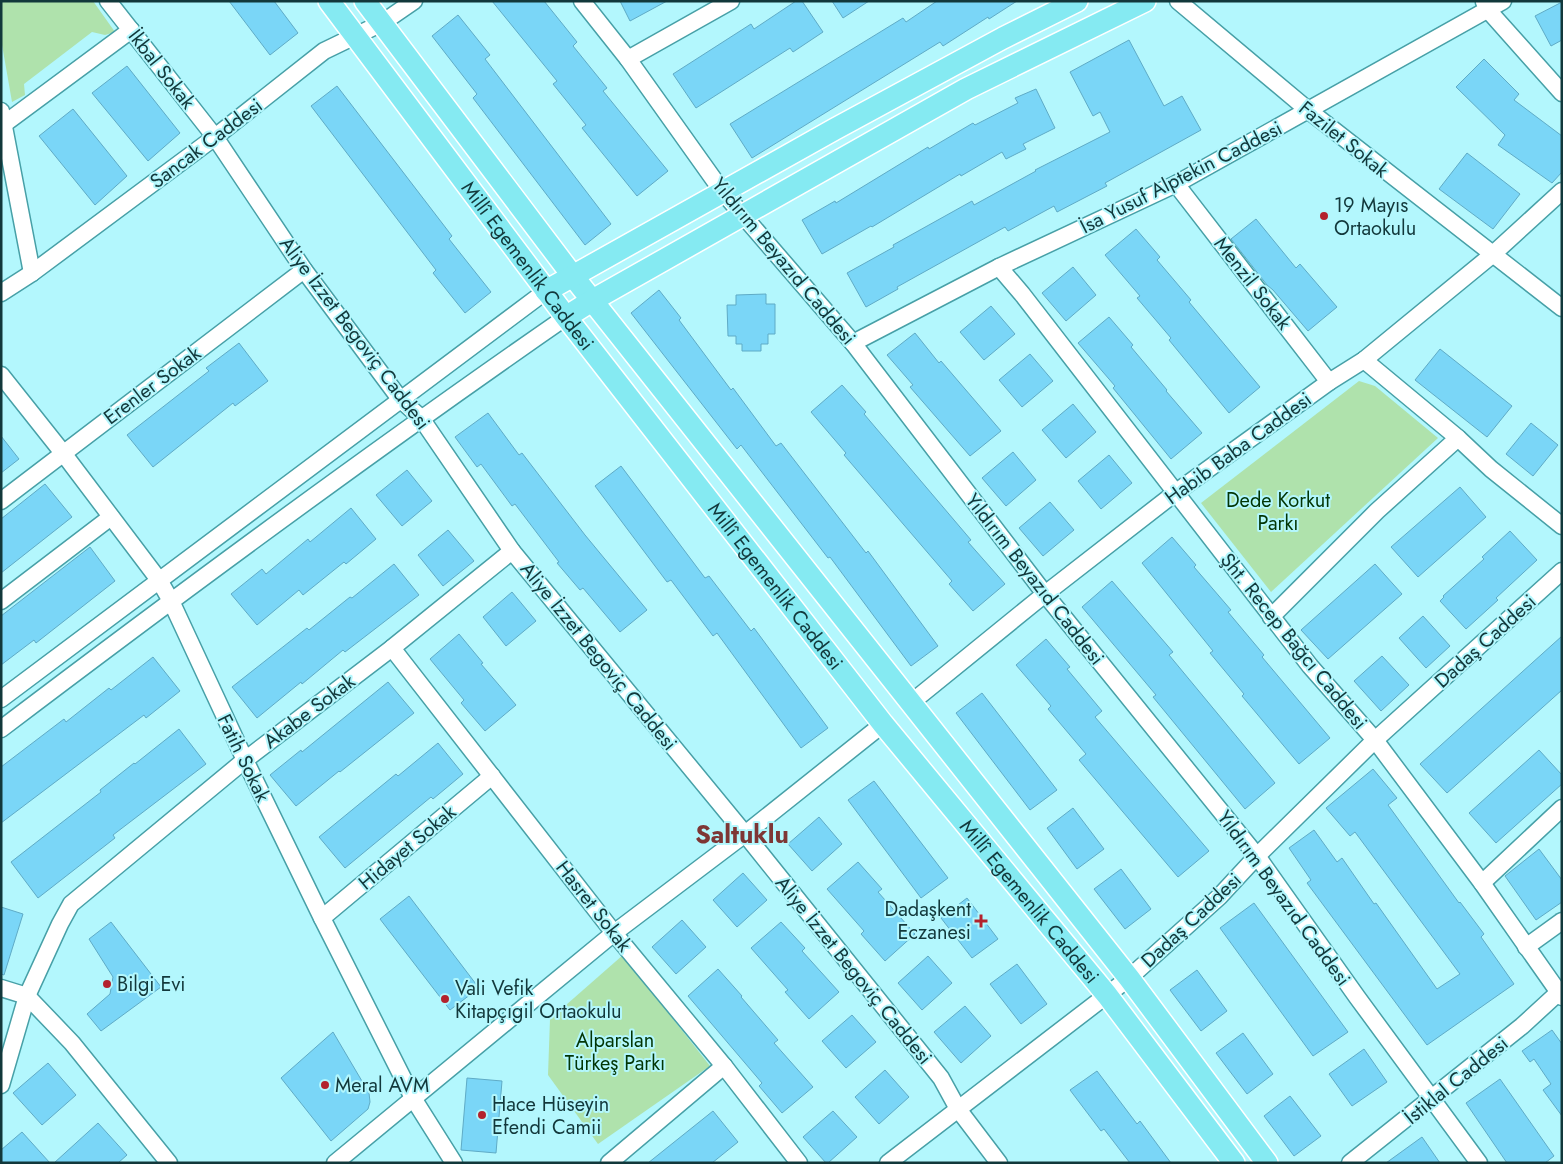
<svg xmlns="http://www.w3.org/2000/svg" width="1563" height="1164" font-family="Jost,sans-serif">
	<rect width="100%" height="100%" fill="#b3f7fd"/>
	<g fill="#afe2ac">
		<path d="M1,1H93L115,32L105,35L92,32L24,84L25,95L12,102L1,39Z"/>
		<path d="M1359,381L1375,386L1438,438L1271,592L1201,503Z"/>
		<path d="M623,955L710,1066L598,1144L548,1075L550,1019Z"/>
	</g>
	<g fill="#7ad6f7" stroke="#5fabc6">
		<path d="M229,1H274L298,33L270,55Z"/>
		<path d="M492,1H544L577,42L573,46L607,88L603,91L668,171L637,196L582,128L586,125L553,84L557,81Z"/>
		<path d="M620,1H667L630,21Z"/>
		<path d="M796,1H802L823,32L793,52L790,48L696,108L673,74L751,24L754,29Z"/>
		<path d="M832,1H869L843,18Z"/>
		<path d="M937,1H1017L989,19L988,17L943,46L940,42L752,158L730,124L903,18L906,22Z"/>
		<path d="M1562,2V40L1551,46L1535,16Z"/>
		<path d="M458,15L490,55L485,59L611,224L585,245L473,98L477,94L432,36Z"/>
		<path d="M1129,40L1164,106L1182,96L1201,130L1105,183L1107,186L1057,212L1054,206L1008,231L1005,227L897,287L898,289L866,307L847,273L894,247L893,245L972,201L974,205L1036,171L1035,170L1110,132L1100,112L1093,116L1070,72Z"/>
		<path d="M1484,59L1519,94L1514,100L1562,136V172L1552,183L1498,145L1505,135L1456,87Z"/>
		<path d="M127,66L180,133L148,161L92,93Z"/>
		<path d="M337,86L452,236L449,239L491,292L465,313L433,273L436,270L311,106Z"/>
		<path d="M1036,89L1055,128L1023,144L1026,149L1006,159L1002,152L961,176L960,174L872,227L871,226L822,254L802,220L835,201L836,203L928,147L929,149L973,123L975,125L1018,103L1015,98Z"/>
		<path d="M73,109L127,176L95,205L39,136Z"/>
		<path d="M1467,153L1520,194L1493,229L1439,189Z"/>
		<path d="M1256,219L1296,268L1300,264L1337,307L1308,331L1273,290L1267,285L1231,239Z"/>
		<path d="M1136,229L1160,257L1157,260L1191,300L1189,302L1260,387L1229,413L1169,340L1171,338L1137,298L1140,296L1105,255Z"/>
		<path d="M1073,267L1096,295L1066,321L1042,293Z"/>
		<path d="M659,290L681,318L679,320L731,390L733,388L776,446L781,443L866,553L868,551L938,646L911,666L830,557L828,558L741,445L737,449L631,313Z"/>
		<path d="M766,294V304H775V334H768V344H761V351H742V344H736V336H728L727,305H736V295Z"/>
		<path d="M991,306L1015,334L984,360L960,332Z"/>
		<path d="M1109,317L1133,345L1131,347L1167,390L1166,391L1202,433L1171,459L1113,388L1115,386L1078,343Z"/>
		<path d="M915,333L939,363L941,361L1001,431L970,456L910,387L913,385L887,355Z"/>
		<path d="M239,343L268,381L235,406L233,403L153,467L127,435L209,371L206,368Z"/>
		<path d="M1440,349L1512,406L1487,437L1415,380Z"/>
		<path d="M1030,354L1053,381L1022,407L999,380Z"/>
		<path d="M842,385L866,412L864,414L971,540L968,542L1005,584L973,611L949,584L952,581L844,455L846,453L811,412Z"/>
		<path d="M1073,404L1096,432L1066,458L1042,430Z"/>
		<path d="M488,413L519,455L522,453L585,535L647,610L620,632L583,588L580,590L557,563L559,562L515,504L512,506L481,464L477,467L455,437Z"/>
		<path d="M1531,423L1558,445L1533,476L1506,454Z"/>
		<path d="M1,436L19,459L1,473Z"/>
		<path d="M1013,452L1036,480L1006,506L982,478Z"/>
		<path d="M1109,455L1132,483L1101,509L1078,481Z"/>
		<path d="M621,466L705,578L709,576L751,631L754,628L828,728L801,748L717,633L713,636L671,580L667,582L595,486Z"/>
		<path d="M407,470L432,501L402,526L376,495Z"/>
		<path d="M45,484L72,517L1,573V519Z"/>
		<path d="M1460,487L1486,517L1418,577L1391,547Z"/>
		<path d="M1050,502L1074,530L1043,556L1019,528Z"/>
		<path d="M351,508L376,539L346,564L344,562L303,595L299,590L257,625L231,594L262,569L266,574L308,539L310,542Z"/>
		<path d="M448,530L474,561L443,586L418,555Z"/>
		<path d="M1510,531L1537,560L1496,598L1498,600L1466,629L1440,601L1444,597L1443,596L1484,559L1482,557Z"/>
		<path d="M1172,537L1196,565L1194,567L1231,610L1228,612L1264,655L1262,657L1330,738L1299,764L1242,696L1244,694L1210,653L1213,651L1142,563Z"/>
		<path d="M90,547L115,581L36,643L34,640L1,665V616Z"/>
		<path d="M394,564L419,595L345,652L343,650L302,684L301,682L257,718L232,687L307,628L309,630L350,597L352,598Z"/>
		<path d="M1375,564L1402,594L1328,659L1301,630Z"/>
		<path d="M1112,581L1173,652L1169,655L1275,783L1245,809L1153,697L1156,695L1082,607Z"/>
		<path d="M512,592L536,621L506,646L483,617Z"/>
		<path d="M1423,616L1450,646L1426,668L1399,638Z"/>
		<path d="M459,634L483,663L481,664L516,705L485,731L461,703L464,700L430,659Z"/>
		<path d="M1562,636V690L1447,793L1420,764Z"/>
		<path d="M1046,639L1070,667L1067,669L1102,711L1095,717L1209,851L1178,877L1079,760L1086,754L1048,709L1051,706L1016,665Z"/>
		<path d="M1382,656L1409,685L1381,711L1354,681Z"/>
		<path d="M153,657L180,691L146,718L144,715L1,823V767L64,719L66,722L109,688L111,690Z"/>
		<path d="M388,682L414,713L340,772L339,771L296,806L270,775L301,750L302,752Z"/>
		<path d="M982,693L1057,790L1030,810L956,713Z"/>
		<path d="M179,729L206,764L113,835L115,838L38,898L11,862L101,792L100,790L134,763L135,764Z"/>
		<path d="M438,743L463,774L433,799L431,797L345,868L319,837L396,774L398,776Z"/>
		<path d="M1539,750L1562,775V784L1496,843L1469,813Z"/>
		<path d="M1373,769L1397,798L1388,805L1459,903L1460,902L1484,934L1481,937L1514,984L1427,1045L1307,883L1311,880L1289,848L1314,830L1337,862L1342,858L1374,904L1376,903L1437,989L1460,974L1355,832L1350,836L1326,808Z"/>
		<path d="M874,781L948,878L921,898L848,800Z"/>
		<path d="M1073,808L1104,849L1077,869L1047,828Z"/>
		<path d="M819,817L842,844L812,871L788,844Z"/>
		<path d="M1539,849L1562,880V902L1536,920L1505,876Z"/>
		<path d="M858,862L882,889L878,892L915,934L885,961L861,934L864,931L827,889Z"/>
		<path d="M1121,869L1151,909L1125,929L1094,889Z"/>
		<path d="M743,873L767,900L737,927L713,900Z"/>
		<path d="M409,896L479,988L450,1010L380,919Z"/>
		<path d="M967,898L998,939L972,958L941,918Z"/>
		<path d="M1254,903L1348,1032L1313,1056L1220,928Z"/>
		<path d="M1,907L23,914L4,975L1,974Z"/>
		<path d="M682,920L706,947L676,974L652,947Z"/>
		<path d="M111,922L161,987L101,1031L87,1014L110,994L113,977L89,939Z"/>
		<path d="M781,922L805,948L802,951L839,992L809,1019L785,992L788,990L751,948Z"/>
		<path d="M928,956L952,983L922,1010L898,983Z"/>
		<path d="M1017,964L1047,1004L1021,1024L990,984Z"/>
		<path d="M718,969L742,996L741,997L778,1040L774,1043L813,1087L782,1113L759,1086L762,1083L688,996Z"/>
		<path d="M1197,970L1227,1011L1201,1031L1170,990Z"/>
		<path d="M965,1006L991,1036L961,1063L934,1032Z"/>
		<path d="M852,1015L876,1042L846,1068L822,1041Z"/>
		<path d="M1552,1030L1562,1044V1116L1543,1090L1551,1084L1534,1059L1530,1062L1522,1051Z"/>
		<path d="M333,1032L369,1093L370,1102L368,1109L331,1141L281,1078Z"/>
		<path d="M1243,1033L1273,1074L1247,1094L1216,1053Z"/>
		<path d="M1364,1049L1387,1082L1352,1106L1329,1074Z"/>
		<path d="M48,1063L76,1095L42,1125L13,1093Z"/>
		<path d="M885,1070L909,1097L879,1124L855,1097Z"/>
		<path d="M1097,1071L1137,1124L1140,1121L1171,1163H1130L1104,1129L1101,1131L1070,1090Z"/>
		<path d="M467,1078L502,1081L496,1153L461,1150Z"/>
		<path d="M1500,1079L1554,1156L1545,1163H1507L1466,1103Z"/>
		<path d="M1290,1096L1321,1136L1294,1156L1264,1116Z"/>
		<path d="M713,1111L738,1142L712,1163H648Z"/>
		<path d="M833,1111L857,1137L828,1163H826L803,1137Z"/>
		<path d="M98,1123L127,1155L118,1163H54Z"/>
		<path d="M22,1132L50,1163H1V1150Z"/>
		<path d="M1422,1137L1440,1163H1386Z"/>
	</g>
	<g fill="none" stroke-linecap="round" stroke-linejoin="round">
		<defs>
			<g id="minor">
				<path d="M108,1L215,137L304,270L400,399L421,418L512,551L745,834L941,1078L958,1109L999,1163"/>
				<path d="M582,1L628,59L722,191L853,343L1045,594L1257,856L1357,997L1479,1163"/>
				<path d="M1178,1L1308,110L1562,308"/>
				<path d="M1484,2L1488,10L1562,93"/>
				<path d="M628,59L731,1"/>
				<path d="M1,111L32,273"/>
				<path d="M4,124L131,30"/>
				<path d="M1176,184L1329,382"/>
				<path d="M999,267L1022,294L1310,666L1375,740L1482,883L1562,997"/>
				<path d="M1,293L32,273L215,137L324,51L382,23L414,1"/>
				<path d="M853,343L999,267L1176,184L1503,1"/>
				<path d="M1364,360L1458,438L1491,469L1562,526"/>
				<path d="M1,375L63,453L159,580L171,601L245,760L322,918L413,1098L454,1163"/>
				<path d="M1,501L304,270"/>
				<path d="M1,601L111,517"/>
				<path d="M1271,617L1377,511L1458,438"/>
				<path d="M392,648L614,933L724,1066L799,1163"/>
				<path d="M1,699L546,291"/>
				<path d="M912,702L1045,594L1175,493L1329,382L1364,360L1492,255L1562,191"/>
				<path d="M1,729C187,588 374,450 566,317"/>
				<path d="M1482,883L1562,808"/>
				<path d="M322,918L492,776"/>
				<path d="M1526,947L1562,921"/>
				<path d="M1,988L27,996L72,1043L169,1163"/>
				<path d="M1,1085L27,996L60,924L71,904L245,760L392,648L512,551"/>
				<path d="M335,1163L614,933L745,834L883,724"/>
				<path d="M609,1163L724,1066"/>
				<path d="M888,1163L1129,978L1219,897L1257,856L1375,740L1562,571"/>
				<path d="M1350,1163L1522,1026L1558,993"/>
			</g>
			<g id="major">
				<path id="s1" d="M329,1L566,317L883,724L1107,995L1234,1163"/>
				<path d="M365,1L572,275L1129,978L1267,1163"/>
				<path d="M546,291L835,129L1003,38L1077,1"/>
				<path d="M566,317L593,300L966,89L1145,1"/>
			</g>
		</defs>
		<use href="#minor" stroke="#47a0a7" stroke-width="19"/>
		<use href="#major" stroke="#fff" stroke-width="24"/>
		<use href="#minor" stroke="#fff" stroke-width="16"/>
		<use href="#major" stroke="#85eaf2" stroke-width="21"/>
	</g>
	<g fill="#b3222d" stroke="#b3f7fd" stroke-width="2">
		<circle cx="1324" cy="216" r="5"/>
		<path d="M978.5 913.5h5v5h5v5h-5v5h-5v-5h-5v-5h5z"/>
		<circle cx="107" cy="984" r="5"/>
		<circle cx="445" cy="999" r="5"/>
		<circle cx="325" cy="1085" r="5"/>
		<circle cx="482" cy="1115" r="5"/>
	</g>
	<g text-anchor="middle" stroke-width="4" stroke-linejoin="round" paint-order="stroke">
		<g font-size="20" fill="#12383b" stroke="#b3f7fd">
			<text transform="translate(162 69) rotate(52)" y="7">İkbal Sokak</text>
			<text transform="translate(1344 139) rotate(39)" y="7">Fazilet Sokak</text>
			<text transform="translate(206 143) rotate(-37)" y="7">Sancak Caddesi</text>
			<text transform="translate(1181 177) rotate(-27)" y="7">İsa Yusuf Alptekin Caddesi</text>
			<text transform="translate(784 261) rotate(50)" y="7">Yıldırım Beyazıd Caddesi</text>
			<text dy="7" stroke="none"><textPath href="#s1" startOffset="331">Millî Egemenlik Caddesi</textPath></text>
			<text transform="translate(1253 283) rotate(52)" y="7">Menzil Sokak</text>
			<text transform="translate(355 333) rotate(53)" y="7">Aliye İzzet Begoviç Caddesi</text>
			<text transform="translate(152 385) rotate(-37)" y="7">Erenler Sokak</text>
			<text transform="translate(1238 448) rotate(-36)" y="7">Habib Baba Caddesi</text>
			<text transform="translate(1035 579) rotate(52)" y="7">Yıldırım Beyazıd Caddesi</text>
			<text dy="7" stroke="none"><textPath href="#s1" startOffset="736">Millî Egemenlik Caddesi</textPath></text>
			<text transform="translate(1294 641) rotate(51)" y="7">Şht. Recep Bağcı Caddesi</text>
			<text transform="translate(1485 641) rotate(-42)" y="7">Dadaş Caddesi</text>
			<text transform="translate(599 656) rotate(51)" y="7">Aliye İzzet Begoviç Caddesi</text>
			<text transform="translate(309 711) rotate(-37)" y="7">Akabe Sokak</text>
			<text transform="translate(244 758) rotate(64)" y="7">Fatih Sokak</text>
			<text transform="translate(407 847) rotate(-40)" y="7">Hidayet Sokak</text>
			<text transform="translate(1284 898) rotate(54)" y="7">Yıldırım Beyazıd Caddesi</text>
			<text dy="7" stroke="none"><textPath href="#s1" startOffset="1141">Millî Egemenlik Caddesi</textPath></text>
			<text transform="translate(594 906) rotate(52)" y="7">Hasret Sokak</text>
			<text transform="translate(1191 920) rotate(-43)" y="7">Dadaş Caddesi</text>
			<text transform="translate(854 970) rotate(51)" y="7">Aliye İzzet Begoviç Caddesi</text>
			<text transform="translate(1456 1080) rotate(-39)" y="7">İstiklal Caddesi</text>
		</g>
		<g font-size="20" fill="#12383b" stroke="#b3f7fd" text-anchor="start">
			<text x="1334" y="212">19 Mayıs<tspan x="1334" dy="23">Ortaokulu</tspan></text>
			<text x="971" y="916" text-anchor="end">Dadaşkent<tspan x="971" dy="23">Eczanesi</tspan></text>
			<text x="117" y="991">Bilgi Evi</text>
			<text x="455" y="995">Vali Vefik<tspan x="455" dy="23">Kitapçıgil Ortaokulu</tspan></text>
			<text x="335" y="1092">Meral AVM</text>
			<text x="492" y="1111">Hace Hüseyin<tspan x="492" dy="23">Efendi Camii</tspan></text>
		</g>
		<g font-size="20" fill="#023504" stroke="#b3f7fd">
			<text x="1278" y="507">Dede Korkut<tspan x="1278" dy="23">Parkı</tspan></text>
			<text x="615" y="1047">Alparslan<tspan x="615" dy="23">Türkeş Parkı</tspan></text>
		</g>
		<g font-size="25" font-weight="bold" fill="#7e3635" stroke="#b3f7fd">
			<text x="742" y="843">Saltuklu</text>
		</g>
	</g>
	<rect width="1563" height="1164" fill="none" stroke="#12383b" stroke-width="5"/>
</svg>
